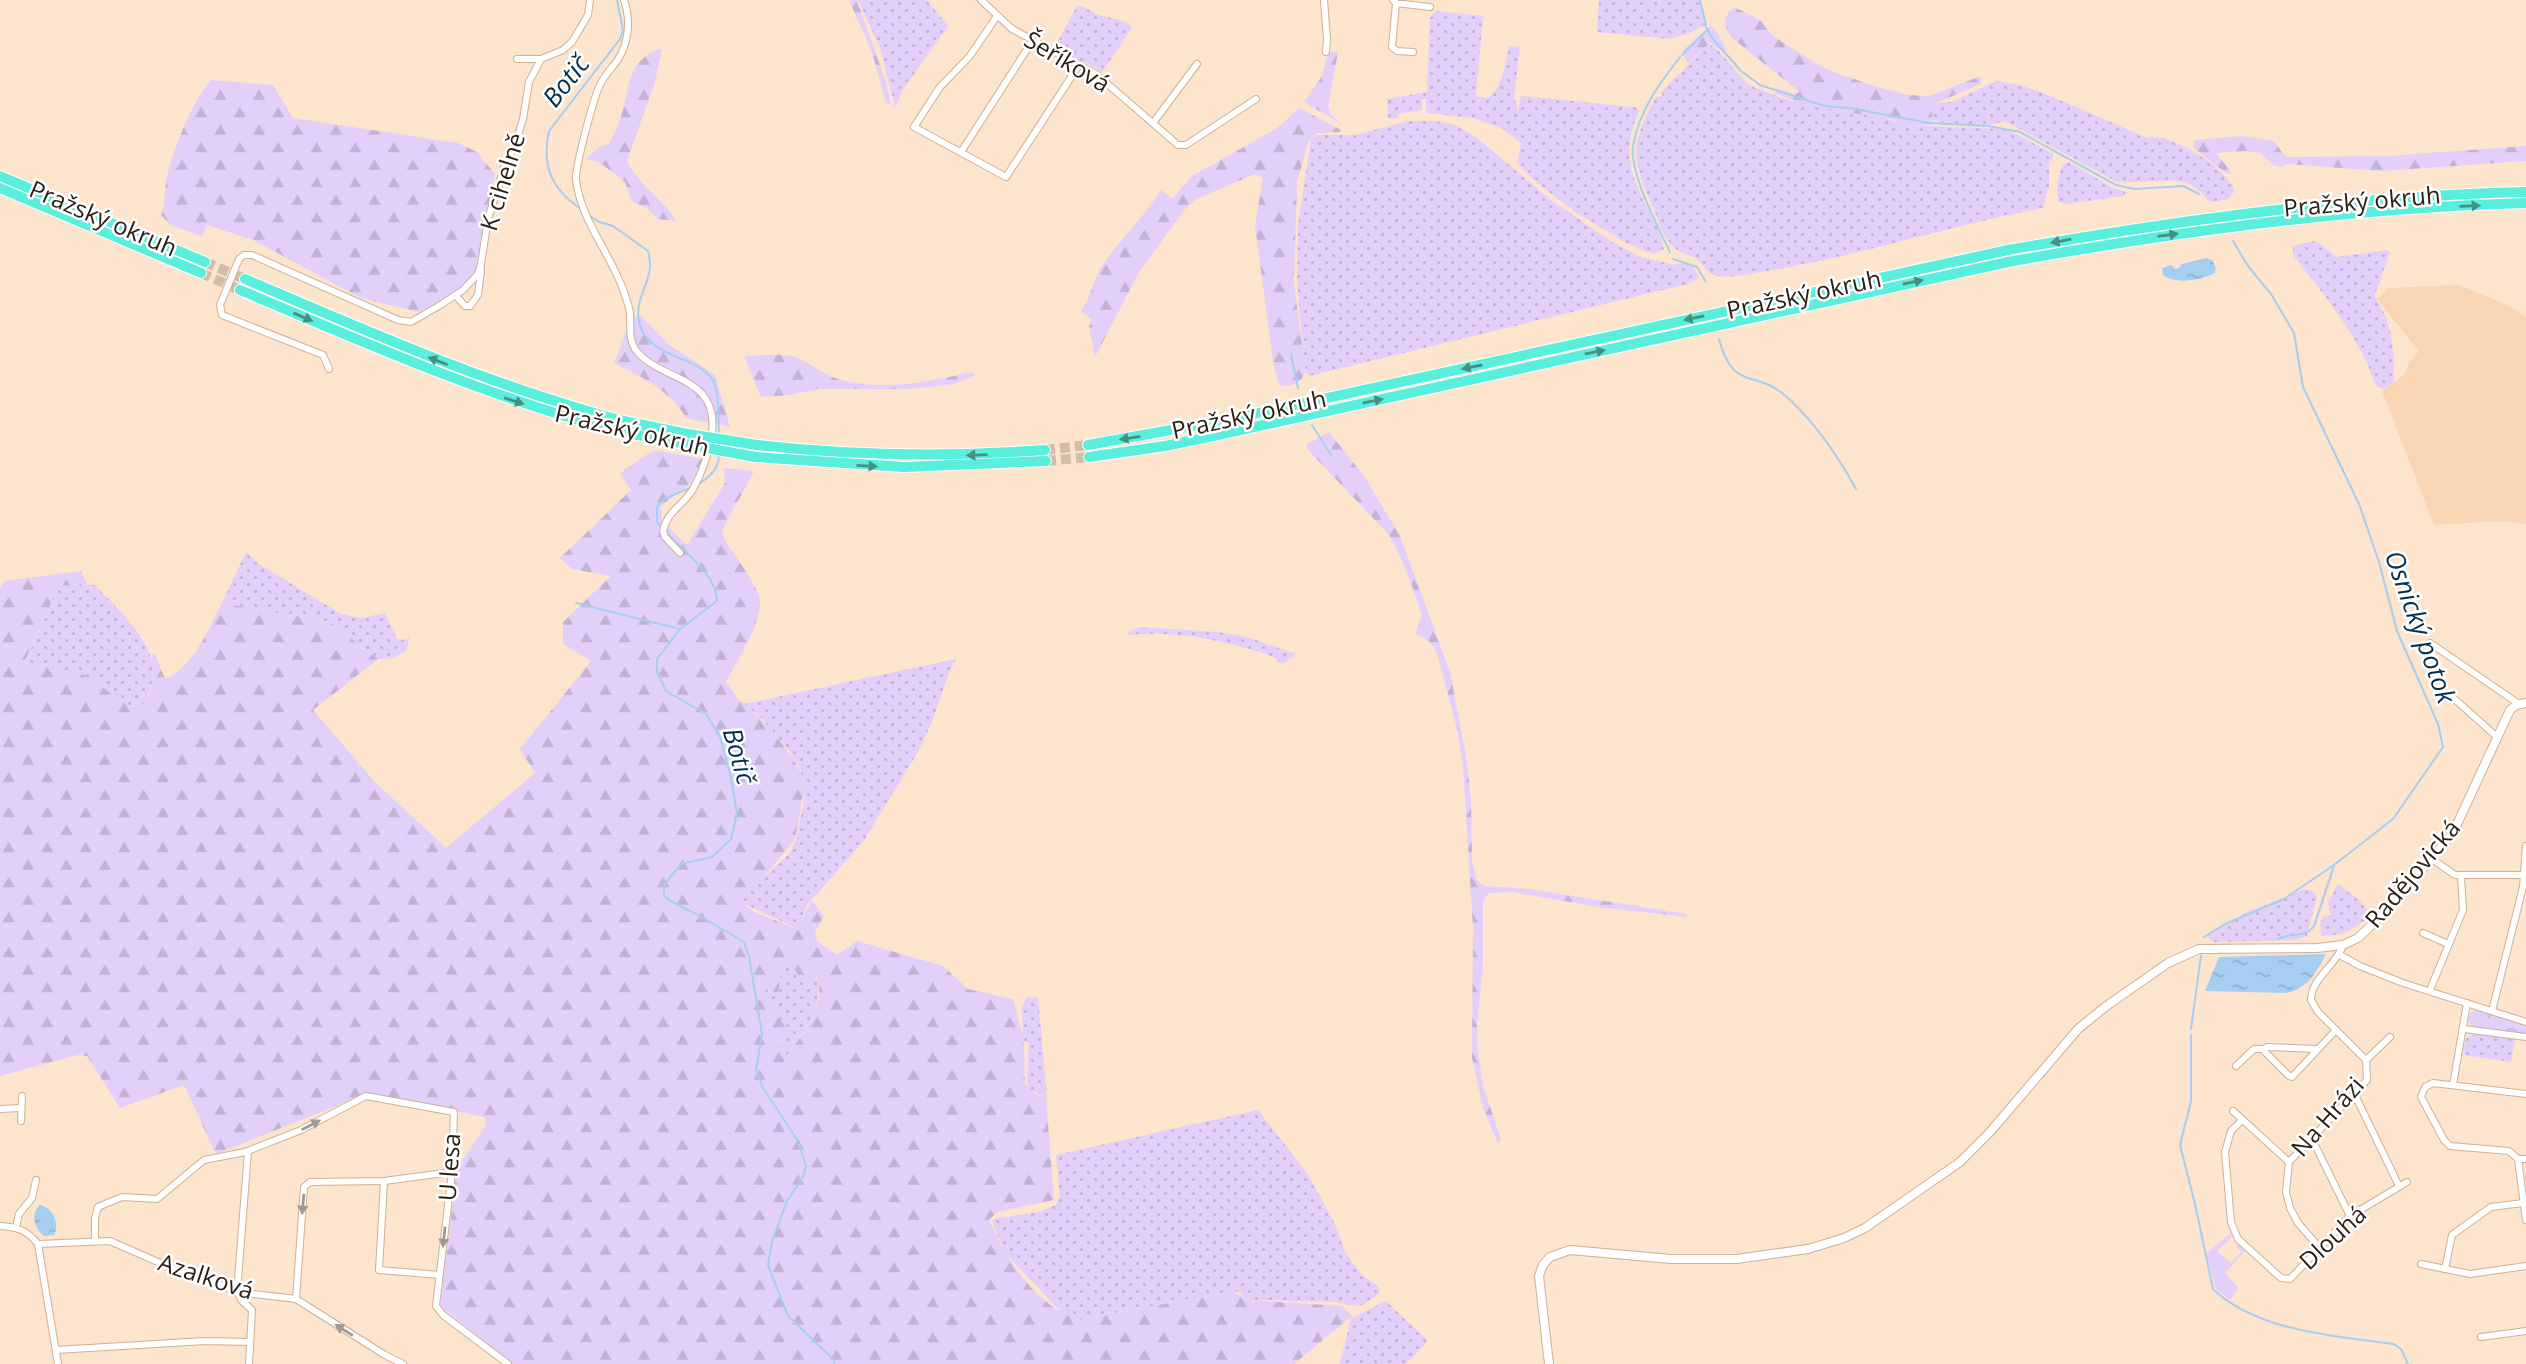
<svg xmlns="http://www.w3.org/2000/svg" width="2526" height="1364" font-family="'Open Sans',sans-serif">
	<defs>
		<pattern id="grass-dots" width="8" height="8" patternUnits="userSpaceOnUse" patternTransform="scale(1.75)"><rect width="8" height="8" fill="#e2d0fb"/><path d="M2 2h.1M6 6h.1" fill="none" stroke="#c2b2d6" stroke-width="1.8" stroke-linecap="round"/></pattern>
		<pattern id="forest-firs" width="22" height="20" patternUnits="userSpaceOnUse" patternTransform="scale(1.75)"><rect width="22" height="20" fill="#e2d0fb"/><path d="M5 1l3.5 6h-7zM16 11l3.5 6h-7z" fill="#c2b2d6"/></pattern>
		<pattern id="park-crowns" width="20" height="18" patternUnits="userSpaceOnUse" patternTransform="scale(1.75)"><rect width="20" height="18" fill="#e2d0fb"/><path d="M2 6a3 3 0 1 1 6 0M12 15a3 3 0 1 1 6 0" fill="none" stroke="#c2b2d6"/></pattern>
		<pattern id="water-ripples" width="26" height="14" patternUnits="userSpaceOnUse" patternTransform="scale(1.75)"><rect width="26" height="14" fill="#a6cef1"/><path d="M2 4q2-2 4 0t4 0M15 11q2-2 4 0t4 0" fill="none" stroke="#8fb0ce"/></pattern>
	</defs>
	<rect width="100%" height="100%" fill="#fde4cd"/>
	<path fill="#fad5b3" d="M2459,285L2505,304L2526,317V524L2504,521L2434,525L2382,391L2405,374L2409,363L2419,351L2377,299L2388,288Z"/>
	<g fill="url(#grass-dots)">
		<path d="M858,0H927L948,26L904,88L895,107L880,48Z"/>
		<path d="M1599,0H1659L1661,5L1660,0H1700L1706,25L1687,34L1670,39L1597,32Z"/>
		<path d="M1077,6C1087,6 1090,12 1099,15C1111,19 1124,18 1132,28L1102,72C1088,61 1069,58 1055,47Z"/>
		<path d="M1436,11L1483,16L1476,96L1488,98C1503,88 1505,63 1509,46L1520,47L1514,96L1518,111L1521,96L1635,107L1639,110C1623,152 1628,170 1648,209C1654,221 1662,235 1664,249L1655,253L1647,252L1628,244L1577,213L1537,183L1517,163L1521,143L1501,128L1473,118L1426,113V99H1422V110L1398,114L1397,118L1388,119L1387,99L1427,92L1430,18Z"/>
		<path d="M1709,44C1728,54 1735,79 1756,88C1771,94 1787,101 1803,104C1836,111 1873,111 1904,125L2006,129L2054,154L2052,161H2049V186L2043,208C1950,225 1860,256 1767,271C1751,273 1729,280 1714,275C1707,273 1704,266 1699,261C1694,256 1686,255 1680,252C1664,242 1659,223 1653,207C1630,156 1630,146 1656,97L1663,96L1661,92Z"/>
		<path d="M1996,81L2016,84L2041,92L2145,137L2164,138L2189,149L2213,164L2234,187V192L2228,199L2210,202C2203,196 2199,188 2189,184C2173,176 2136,185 2115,181L2007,122C1999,121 1997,124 1990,125C1977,127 1943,125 1931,119V108L1936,103L1952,102Z"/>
		<path d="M1409,121H1435L1456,125L1477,138L1551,200L1611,241L1638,256L1674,265L1684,262L1693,266L1699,277L1691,283L1309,376L1306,372L1304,361L1297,280L1298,225L1311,139L1317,135H1355Z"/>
		<path d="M2069,162L2111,187L2126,192L2124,196L2066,204L2058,201L2057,184L2062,165Z"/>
		<path d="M2313,241L2321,244L2336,257L2387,250L2390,252L2375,295C2377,304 2384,311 2387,320C2393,340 2395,362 2394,382L2383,389L2376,386C2360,337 2324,295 2293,255V246Z"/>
		<path d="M246,552L259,564L341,614L361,618L385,613L397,639L407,640L410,636L406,651L394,658L378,659L330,622L222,603Z"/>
		<path d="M87,584L95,585C119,611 168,652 150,690C147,698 145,703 138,708L127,705L87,676L25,662L59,586Z"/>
		<path d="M1139,627L1218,632L1247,637L1296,654L1284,663H1280L1274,657C1227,641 1180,630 1129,635L1127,633Z"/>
		<path d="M956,659L949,673L932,722L918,752L863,842L807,905L798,929L742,903L741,899L790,853L796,839L804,802L801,771L790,752L762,719L744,704Z"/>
		<path d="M2338,884L2359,900L2372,916L2343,934L2322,936L2320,924L2323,917L2331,915L2328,903Z"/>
		<path d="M2306,889L2312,891L2317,896L2307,936L2295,940L2214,942L2209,939L2208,936L2213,932L2249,911Z"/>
		<path d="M792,960L808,987L816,974C826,1012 803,1031 783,1061L781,1048L784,1026L758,984L772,993L783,965Z"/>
		<path d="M1038,997L1047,1098L1030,1090L1027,1082L1029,1043L1023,1041L1022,1008L1026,998Z"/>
		<path d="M2473,1034L2515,1039L2511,1062L2463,1055L2465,1040Z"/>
		<path d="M1258,1110L1307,1173L1333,1220L1346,1254L1362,1275L1378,1286L1380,1293L1363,1305L1354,1306L1336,1302L1246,1300L1239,1292L1233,1291L1078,1320L1064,1315L1005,1253L992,1221L994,1219L1039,1212L1056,1205L1060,1195L1056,1155Z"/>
		<path d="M1386,1301L1428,1341L1406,1364H1340L1351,1318Z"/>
	</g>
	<g fill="url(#forest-firs)" fill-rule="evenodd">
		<path d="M849,0H857L885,79L891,104L886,103L872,52Z"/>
		<path d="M1734,7L1760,20L1773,36L1817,64L1831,71L1880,88L1909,95L1929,96L1978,77L1982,78L1981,84L1936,103L1931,109L1933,125H1904L1895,120L1801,104L1775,93V88L1793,94L1800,92L1732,38C1723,26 1722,17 1734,7Z"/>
		<path d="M1710,26L1714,28L1727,50L1722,51L1710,43L1688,63L1682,51Z"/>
		<path d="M662,48L655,82L627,161C639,185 662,199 677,221L658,219L646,208L632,201L625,182L599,162L586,159L599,147L609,144C613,136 617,128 620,119C631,89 625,60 662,48Z"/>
		<path d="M1328,52H1338L1328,106L1330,113L1341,124L1304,102L1322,76Z"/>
		<path d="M211,80L273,85L293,118L458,143L477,152L495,174L478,269L462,288L419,312L361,298L253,240L207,225L202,236L172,226L161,215C166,202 164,189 167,176C176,144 190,105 211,80Z"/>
		<path d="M1299,108L1341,130L1340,132L1317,133L1309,140L1297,182L1294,284L1305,367C1305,383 1294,386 1280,386L1274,368L1255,225L1263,178L1255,174L1196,199L1186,208L1139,272L1095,357L1089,327L1092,319L1081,311C1091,297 1093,280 1102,266C1120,239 1144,217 1161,190L1172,199L1192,176L1276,129Z"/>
		<path d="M2242,136L2274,141L2284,155L2289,157L2387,156L2526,146V161L2381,171L2288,164L2282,167L2274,166L2261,153L2244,151L2216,153L2232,173L2227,174L2194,148L2195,140Z"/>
		<path d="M641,316L668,344L715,375L730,427L686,418C672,391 640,376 614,363L631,318Z"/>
		<path d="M764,355C773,355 783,354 792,356C809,361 823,375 841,380C884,391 929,382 971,372L975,375L954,384L911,389H817L790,395L761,397L744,356Z"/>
		<path d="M1329,432L1364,476L1400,536L1450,672L1466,755L1471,799L1472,861L1477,881L1484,886L1528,889L1687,914V917L1599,907L1512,892L1489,893L1483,902V966L1477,1026L1478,1051L1483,1086L1501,1139L1498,1143L1483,1108L1472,1058L1473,927L1463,765L1457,729L1437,653L1429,641L1415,634L1422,615C1413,587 1403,560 1389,535L1308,450L1306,445Z"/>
		<path d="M654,450L703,459L691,483L661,506L662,521L687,545L725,483L724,468L754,471C744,493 730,511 722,533C728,549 740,560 748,575C752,582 759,592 760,600C762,622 736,663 726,682L738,699L770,728L792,757L801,773L803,794L795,839L762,880L742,899V903L756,913L797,929L812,900L824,916L815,932L817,941L837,955L857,941L943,966L968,989L1013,999L1024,1041L1025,1084L1035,1094L1046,1098L1054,1200L997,1212L989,1220C995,1230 998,1240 1004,1250C1020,1278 1047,1310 1078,1320L1233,1291L1246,1300L1342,1306L1352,1316L1294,1364H513L440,1306L457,1168L486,1125L485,1117L366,1094L216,1154L184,1085L120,1108L87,1056L78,1055L0,1076V589L4,581L81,571L87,584L59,586L25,661L87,676L127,705L138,708C156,696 153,673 152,654H155L165,679C192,669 210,627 222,603L330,622L378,659L313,710L375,782L446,848L535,773L520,749L591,661L563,644V622L611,576L572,569L560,558L631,490L620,473ZM792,960L795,970L807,988L816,975C829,1006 801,1035 784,1060L781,1048L785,1026L760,985L772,993L778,992L783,965Z"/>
	</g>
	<path fill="url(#park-crowns)" d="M2479,1009L2526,1025V1034L2473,1027L2468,1020C2469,1013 2472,1011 2479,1009Z"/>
	<path fill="#e2d0fb" d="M2230,1233L2232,1237L2217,1251L2231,1263L2241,1252L2236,1246L2238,1244L2245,1251L2225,1273L2238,1288L2230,1300L2216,1289L2206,1254Z"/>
	<g fill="url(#water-ripples)">
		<path d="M2206,258L2212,260L2216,268L2215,273C2200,280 2177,285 2163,275L2162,268L2171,265L2175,269L2179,268L2182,264Z"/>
		<path d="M2326,954C2316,973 2309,987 2287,993L2205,991L2219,957Z"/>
		<path d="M40,1205C53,1208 60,1223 54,1235L44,1236C34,1228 30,1214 40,1205Z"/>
	</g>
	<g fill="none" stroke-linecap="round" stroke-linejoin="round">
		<g stroke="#a6cef1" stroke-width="2">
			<path d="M1700,0L1706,25"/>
			<path d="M1706,27L1712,38L1741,71L1760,85L1825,106L1850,108L1929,123L1986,126"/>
			<path d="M1682,55L1708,29"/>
			<path d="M1988,126L2020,132L2116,185L2134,189L2183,186L2199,194"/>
			<path d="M582,210C552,189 541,167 549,131L620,39L623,30L617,0"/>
			<path d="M589,215L599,222L613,226L648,251C649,256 651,263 650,268C648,286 635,300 639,321C646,361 704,354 715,385C720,400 718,419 719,435"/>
			<path d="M1670,252C1658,227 1629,172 1633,146C1639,111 1659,84 1680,57"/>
			<path d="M1673,259L1697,267L1706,282"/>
			<path d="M1719,339C1733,393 1756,368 1788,398C1816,424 1838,456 1856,489"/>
			<path d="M1291,354L1298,388"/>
			<path d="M1312,425L1331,455"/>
			<path d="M700,483C711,476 719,468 719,454"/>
			<path d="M662,528L657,522V507L664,499L692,487"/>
			<path d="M666,532C683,551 717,575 717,601L680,629L657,659V672L666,691L706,714L720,737L731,778L737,814L731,839L712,857L681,864L664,885V895L670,901L700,916L744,942L749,956L762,1034L756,1070L763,1088L798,1141L806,1165L804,1175L787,1201L772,1242L768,1265L788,1316L833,1359L835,1364"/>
			<path d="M576,603L680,629"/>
			<path d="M2204,937L2225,924L2284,899L2334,865L2393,819L2443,747L2438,724L2397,631L2379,562L2359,504L2303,387L2294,333L2271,294L2248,266L2233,241"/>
			<path d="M2278,939C2291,932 2304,939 2314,926L2334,866"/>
			<path d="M2191,1029L2201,956"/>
			<path d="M2191,1035V1101L2180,1145L2195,1204L2213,1289C2258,1332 2336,1336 2394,1344L2401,1349L2408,1364"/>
		</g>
		<g stroke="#d3bca8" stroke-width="10" stroke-dasharray="10 5" stroke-linecap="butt">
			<path d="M205,262L245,279"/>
			<path d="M201,273L240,290"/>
			<path d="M1045,450L1088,445"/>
			<path d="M1046,461L1089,457"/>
		</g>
		<defs>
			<g id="street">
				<path d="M624,0C631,20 629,43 617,61C610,70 603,77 599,87C593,101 575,167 576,180C581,221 611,254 624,292C626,298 629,306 630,313C631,325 628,338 635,349C659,382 719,374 712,433C709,451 702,473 693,489C684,505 667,511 663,531L665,537L680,553"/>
				<path d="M981,0L1012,29L1096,74L1178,145H1186L1256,99"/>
				<path d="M1324,0L1327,39L1326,52"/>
				<path d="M1393,0L1396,3L1430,7"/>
				<path d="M1396,3L1392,47L1397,51L1413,52"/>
				<path d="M997,16L970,56L940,87L914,127L1006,177L1079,65"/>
				<path d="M517,59H541"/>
				<path d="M1153,123L1197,64"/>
				<path d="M961,152L1033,40"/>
				<path d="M456,296L465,306H470L478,295L481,270"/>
				<path d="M329,369L323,355L222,315L220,305L239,259L244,255H252L398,320L411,322L442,304L463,290L478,274L481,264L488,219L504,168L516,142L523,119L529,82L541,59L563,50L572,42L588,15L590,0"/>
				<path d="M2430,643L2519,704"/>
				<path d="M2449,694L2497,737"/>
				<path d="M2432,859L2455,875H2524"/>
				<path d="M2423,933L2448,944"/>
				<path d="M2340,955L2360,966L2403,983L2526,1022"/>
				<path d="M2430,990L2463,910L2461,876"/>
				<path d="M2492,1011L2523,887L2526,846"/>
				<path d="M2464,1029L2526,1037"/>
				<path d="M2317,1049L2267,1047L2263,1050L2288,1075L2292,1077L2336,1030"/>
				<path d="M2366,1060L2390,1037"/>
				<path d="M2236,1066L2254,1049H2263"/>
				<path d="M2453,1085L2467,1003"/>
				<path d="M2354,1093L2399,1186"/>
				<path d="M2526,1094L2433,1083L2425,1087L2421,1097L2444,1140L2450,1146L2509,1151L2518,1159H2526"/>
				<path d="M0,1109L20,1108"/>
				<path d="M2233,1111L2289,1162"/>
				<path d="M2242,1120L2231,1131L2225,1152L2231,1222L2238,1239L2281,1278L2290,1279L2350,1216L2407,1182"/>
				<path d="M21,1121L22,1096"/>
				<path d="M2311,1137L2350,1216"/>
				<path d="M248,1151L237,1292L242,1301L252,1310L249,1364"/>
				<path d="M2518,1159L2526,1220"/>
				<path d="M384,1181L379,1270L440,1275"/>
				<path d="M0,1226C17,1227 27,1230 38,1244L58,1364"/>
				<path d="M16,1227L19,1214L32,1198L36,1180"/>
				<path d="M95,1241V1218L98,1207L122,1197L157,1199L204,1160L245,1152L301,1130L366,1096L454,1112L452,1172L436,1306L443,1315L508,1364"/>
				<path d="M38,1244L110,1241L183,1273L207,1279L237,1292L296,1299L385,1355L403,1364"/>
				<path d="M2319,1247L2298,1223L2290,1208L2286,1192L2289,1162L2367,1080L2366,1060L2318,1012L2311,1000C2311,978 2337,965 2343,945"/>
				<path d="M2421,1264L2470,1274L2526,1266"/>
				<path d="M2445,1269L2452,1235L2491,1207L2523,1203"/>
				<path d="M296,1299L304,1187L310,1182L384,1181L452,1172"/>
				<path d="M2481,1337L2526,1331"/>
				<path d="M56,1350L205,1341L250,1342"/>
			</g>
			<path id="secondary" d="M1549,1364L1539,1276L1543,1265L1550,1257L1570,1250L1671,1259H1736L1808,1249L1844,1238L1865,1228L1960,1162L1990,1132L2078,1029L2105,1007L2168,963L2199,949L2317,948L2343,945L2358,938L2383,914L2452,835L2510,710L2516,705L2526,703"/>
			<g id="highway">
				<path d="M0,176L205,262"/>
				<path d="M0,188L201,273"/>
				<path d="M245,279C369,332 489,385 619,420"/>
				<path d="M240,290C365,343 485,396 617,431"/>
				<path d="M757,445C853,456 948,457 1045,450"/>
				<path d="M1088,445L1226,420L2008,250C2180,220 2352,196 2526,192"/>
				<path d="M755,457L904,467L1046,461"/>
				<path d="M1089,457L1165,446L1227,433L2008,262C2180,231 2351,208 2526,203"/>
			</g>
		</defs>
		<use href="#street" stroke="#ceb094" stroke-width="8"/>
		<use href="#secondary" stroke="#ceb094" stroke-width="10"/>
		<use href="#highway" stroke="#fff" stroke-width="12"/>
		<use href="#street" stroke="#fff" stroke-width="6"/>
		<use href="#secondary" stroke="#fff" stroke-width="8"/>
		<use href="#highway" stroke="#5aeedd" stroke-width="10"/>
		<defs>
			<g id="highway-bridge">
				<path d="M619,420L682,433L757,445"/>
				<path d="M617,431L755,457"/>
			</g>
		</defs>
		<use href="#highway-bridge" stroke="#fff" stroke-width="12" stroke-linecap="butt"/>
		<use href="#highway-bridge" stroke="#5aeedd" stroke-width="10"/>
	</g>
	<defs><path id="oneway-solid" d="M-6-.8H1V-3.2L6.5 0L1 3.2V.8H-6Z" transform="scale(1.75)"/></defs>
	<g fill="#449082">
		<use href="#oneway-solid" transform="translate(2470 206) rotate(-2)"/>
		<use href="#oneway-solid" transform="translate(2168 235) rotate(-8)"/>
		<use href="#oneway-solid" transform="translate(2061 241) rotate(170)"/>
		<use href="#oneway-solid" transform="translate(1913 282) rotate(-12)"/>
		<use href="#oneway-solid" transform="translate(303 317) rotate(23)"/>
		<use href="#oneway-solid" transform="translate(1694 318) rotate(168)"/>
		<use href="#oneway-solid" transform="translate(1595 352) rotate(-12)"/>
		<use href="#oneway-solid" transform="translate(438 361) rotate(-159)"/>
		<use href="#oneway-solid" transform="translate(1472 367) rotate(168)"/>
		<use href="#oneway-solid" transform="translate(514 401) rotate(18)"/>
		<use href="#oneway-solid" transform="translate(1373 401) rotate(-12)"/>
		<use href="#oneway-solid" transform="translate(1130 438) rotate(171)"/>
		<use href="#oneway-solid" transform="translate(977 455) rotate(178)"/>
		<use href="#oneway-solid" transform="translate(867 466) rotate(3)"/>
	</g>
	<g fill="#9f9a95">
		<use href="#oneway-solid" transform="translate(311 1125) rotate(-27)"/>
		<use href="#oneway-solid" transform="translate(303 1204) rotate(95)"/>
		<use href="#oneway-solid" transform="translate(444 1237) rotate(96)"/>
		<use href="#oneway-solid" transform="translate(344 1330) rotate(-148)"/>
	</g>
	<g text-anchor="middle" stroke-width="5" stroke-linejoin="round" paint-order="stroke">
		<g font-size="24" fill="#291e13" stroke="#fff">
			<text transform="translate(1067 62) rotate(31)" y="8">Šeříková</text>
			<text transform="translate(503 182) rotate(-73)" y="8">K cihelně</text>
			<text transform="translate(2362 202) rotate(-5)" y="8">Pražský okruh</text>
			<text transform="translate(103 219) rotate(23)" y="8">Pražský okruh</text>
			<text transform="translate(1804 295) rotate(-12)" y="8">Pražský okruh</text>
			<text transform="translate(1249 415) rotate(-12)" y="8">Pražský okruh</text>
			<text transform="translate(632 431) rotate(13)" y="8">Pražský okruh</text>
			<text transform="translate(2413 874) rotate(-50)" y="8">Radějovická</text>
			<text transform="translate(2328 1117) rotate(-49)" y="8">Na Hrázi</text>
			<text transform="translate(450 1167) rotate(-86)" y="8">U lesa</text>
			<text transform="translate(2333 1238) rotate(-43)" y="8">Dlouhá</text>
			<text transform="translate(206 1277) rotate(18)" y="8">Azalková</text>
		</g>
		<g font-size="26" font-style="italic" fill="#003152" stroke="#fff">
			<text transform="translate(566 81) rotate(-52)" y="9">Botič</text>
			<text transform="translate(2420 627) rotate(70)" y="9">Osnický potok</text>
			<text transform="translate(739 756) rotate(74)" y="9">Botič</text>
		</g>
	</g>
</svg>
